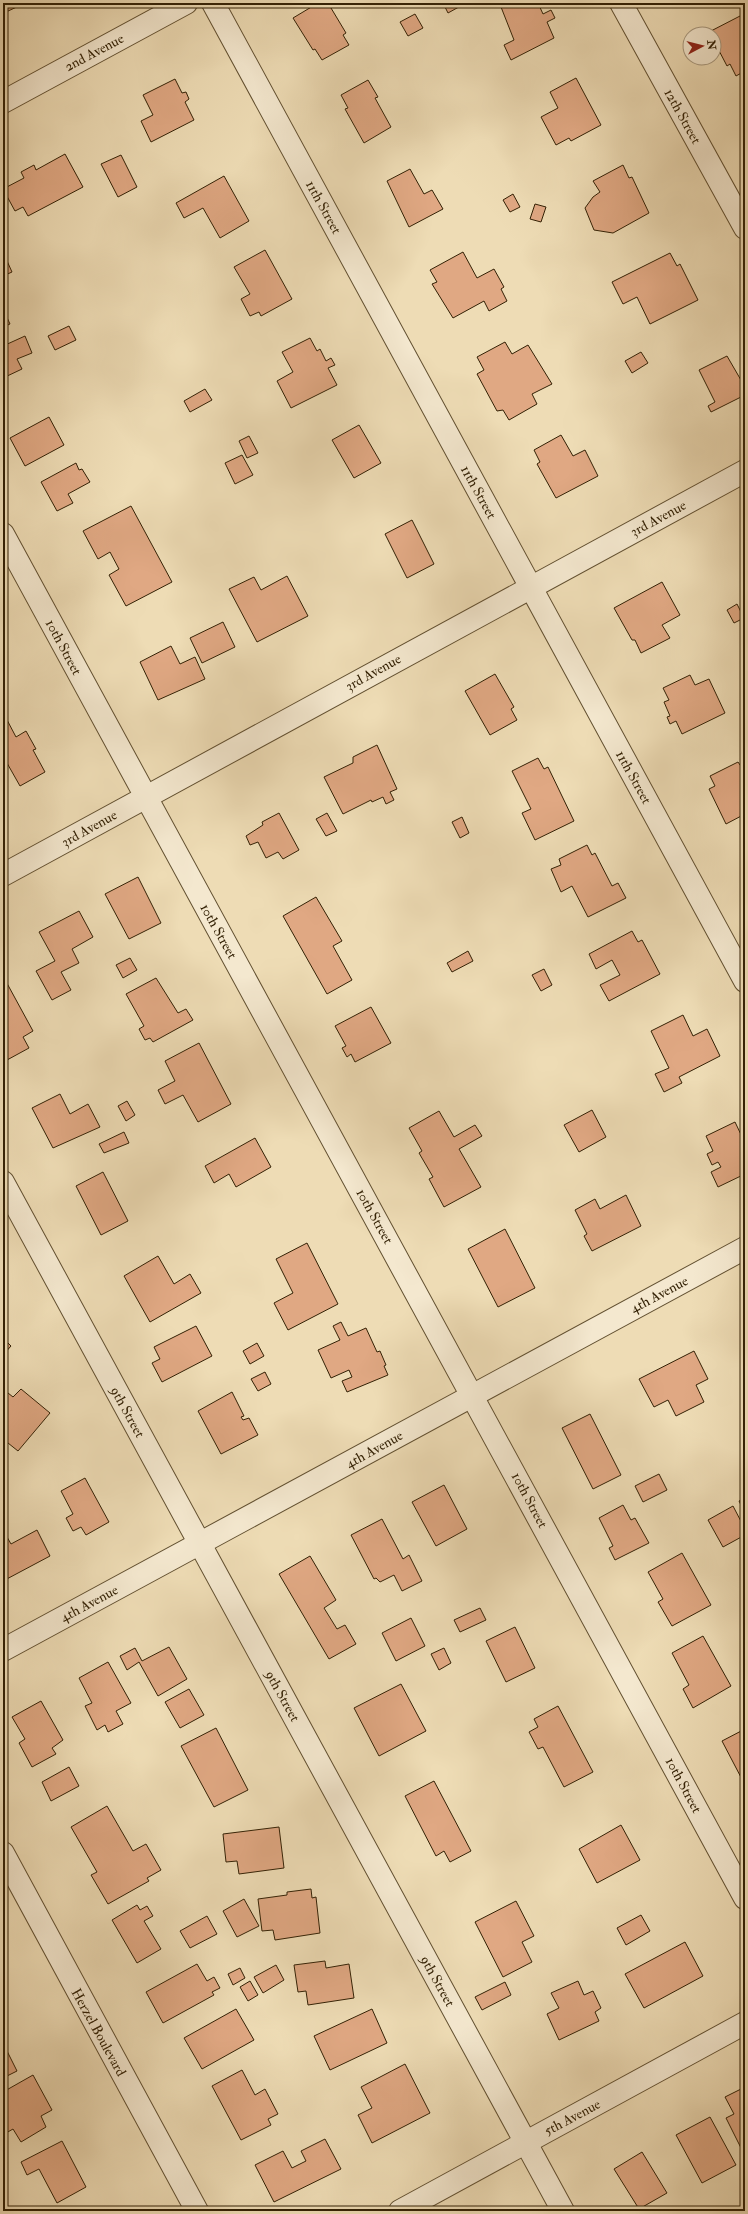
<svg xmlns="http://www.w3.org/2000/svg" width="748" height="2214" font-family="'IM FELL Double Pica',serif">
	<rect width="100%" height="100%" fill="#eedcb5"/>
	<filter id="stains"><feTurbulence type="fractalNoise" baseFrequency=".005" numOctaves="4"/><feColorMatrix values="0 0 0 0 .2 0 0 0 0 .09 0 0 0 0 .02 0 0 0 .5 -.17"/></filter>
	<radialGradient id="worn" r=".72"><stop offset=".6" stop-color="#630" stop-opacity="0"/><stop offset="1" stop-color="#630" stop-opacity=".3"/></radialGradient>
	<g fill="#e0a883" stroke="#332105">
		<path d="M3,3H20L21,5L6,12Z"/>
		<path d="M318,3H328L346,33L343,35L349,45L322,60L315,49L313,50L293,18Z"/>
		<path d="M443,3H466L448,13Z"/>
		<path d="M508,3H532L533,5L538,3L543,14L551,10L555,18L547,22L554,38L511,60L504,45L514,40L501,7Z"/>
		<path d="M415,14L423,28L408,36L400,22Z"/>
		<path d="M740,16L745,26V71L736,76L730,64L727,66L714,41V34H710L709,32Z"/>
		<path d="M576,78L601,125L571,141L569,138L556,145L541,117L558,108L550,92Z"/>
		<path d="M175,79L182,93L186,92L189,99L185,102L194,120L151,142L141,121L153,115L143,95Z"/>
		<path d="M368,80L378,97L375,98L391,127L364,143L345,109L348,108L341,95Z"/>
		<path d="M65,154L83,187L28,216L23,207L15,211L3,189L24,178L21,172L34,165L36,170Z"/>
		<path d="M121,155L137,187L118,197L101,164Z"/>
		<path d="M623,165L629,178L632,177L649,213L613,233L594,230L585,208L593,197L600,192L593,181Z"/>
		<path d="M410,169L424,194L432,190L443,209L409,227L387,181Z"/>
		<path d="M224,176L249,221L220,238L203,208L184,218L176,203Z"/>
		<path d="M513,194L520,207L510,212L503,200Z"/>
		<path d="M535,204L546,207L541,222L530,219Z"/>
		<path d="M265,250L292,299L261,316L259,312L250,316L241,299L250,294L234,267Z"/>
		<path d="M3,252L12,272L3,276Z"/>
		<path d="M463,252L477,278L494,269L504,287L501,289L507,301L489,311L484,301L453,318L432,284L437,282L430,270Z"/>
		<path d="M670,253L677,266L680,264L698,300L650,324L637,297L623,304L612,282Z"/>
		<path d="M3,309L10,324L3,327Z"/>
		<path d="M69,326L76,340L55,350L48,336Z"/>
		<path d="M25,336L32,353L17,359L22,369L3,378V346Z"/>
		<path d="M310,338L317,351L320,349L326,361L331,358L335,365L328,368L337,385L291,408L277,381L293,372L282,352Z"/>
		<path d="M505,342L512,354L528,345L552,384L532,394L537,404L509,420L503,410L497,411L477,374L484,370L477,357Z"/>
		<path d="M641,352L648,363L632,373L625,361Z"/>
		<path d="M727,356L745,387V395L711,412L708,406L715,402L699,370Z"/>
		<path d="M205,389L212,400L190,412L184,401Z"/>
		<path d="M49,417L64,445L25,466L10,438Z"/>
		<path d="M359,425L381,463L354,478L332,440Z"/>
		<path d="M561,435L573,456L585,450L598,476L556,498L537,464L540,462L534,450Z"/>
		<path d="M249,436L258,453L247,458L239,441Z"/>
		<path d="M242,455L253,475L235,484L225,463Z"/>
		<path d="M76,463L79,470L82,469L90,482L68,494L73,503L57,511L41,482Z"/>
		<path d="M131,506L172,582L126,606L109,575L119,569L110,552L98,559L83,531Z"/>
		<path d="M412,520L434,564L407,578L385,534Z"/>
		<path d="M287,576L308,616L257,642L229,589L254,577L261,590Z"/>
		<path d="M662,582L680,615L662,625L670,638L641,653L635,640H632L614,608Z"/>
		<path d="M737,604L744,618L734,623L727,610Z"/>
		<path d="M223,622L235,647L202,663L190,638Z"/>
		<path d="M171,646L180,664L195,657L205,679L158,700L140,662Z"/>
		<path d="M495,674L514,707L511,709L517,720L490,735L465,691Z"/>
		<path d="M690,675L695,685L709,679L725,713L682,734L676,721L670,724L667,717L670,716L664,702L669,700L663,688Z"/>
		<path d="M6,718L16,737L26,731L36,749L33,750L45,772L20,786L3,756V719Z"/>
		<path d="M377,745L397,789L390,792L394,800L386,804L383,797L372,802L371,800L343,814L324,777L353,763V757Z"/>
		<path d="M538,758L544,769L548,767L574,821L535,840L522,813L531,809L512,771Z"/>
		<path d="M738,762L745,772V814L726,824L709,789L715,786L710,776Z"/>
		<path d="M279,813L299,850L283,859L278,852L266,858L258,842L250,845L246,836L263,825L262,822Z"/>
		<path d="M327,813L337,831L326,836L316,819Z"/>
		<path d="M462,817L469,833L460,838L452,822Z"/>
		<path d="M587,845L592,855L595,853L612,886L618,883L626,898L588,917L572,886L561,892L551,869L561,865L559,859Z"/>
		<path d="M138,877L161,923L129,939L105,894Z"/>
		<path d="M316,897L342,941L333,946L352,980L327,994L283,916Z"/>
		<path d="M79,911L93,937L72,949L79,963L61,972L71,990L52,1000L36,971L55,961L39,932Z"/>
		<path d="M632,931L638,942L642,940L660,974L609,1001L600,985L620,975L612,960L596,969L589,954Z"/>
		<path d="M468,951L473,961L452,972L447,963Z"/>
		<path d="M130,958L137,970L123,978L116,965Z"/>
		<path d="M544,969L552,985L541,991L532,975Z"/>
		<path d="M3,976L33,1031L23,1037L29,1048L7,1060L3,1053Z"/>
		<path d="M156,978L178,1013L186,1009L193,1020L153,1042L150,1038L145,1040L139,1029L144,1026L126,994Z"/>
		<path d="M371,1007L391,1043L355,1062L351,1054L347,1057L342,1048L346,1046L335,1026Z"/>
		<path d="M683,1015L693,1036L707,1029L720,1056L679,1077L682,1083L664,1092L655,1074L669,1068L651,1031Z"/>
		<path d="M199,1043L231,1104L198,1122L183,1095L165,1104L158,1090L175,1081L165,1061Z"/>
		<path d="M60,1094L70,1114L88,1104L100,1127L53,1148L32,1108Z"/>
		<path d="M127,1101L135,1115L126,1121L118,1106Z"/>
		<path d="M592,1110L606,1137L579,1152L564,1125Z"/>
		<path d="M439,1111L454,1137L475,1125L482,1136L459,1149L481,1187L444,1207L429,1179L433,1177L419,1153L422,1151L409,1128Z"/>
		<path d="M735,1122L745,1143V1174L718,1187L711,1172L721,1167L718,1162L712,1165L707,1154L713,1151L706,1136Z"/>
		<path d="M124,1132L129,1143L104,1153L99,1144Z"/>
		<path d="M255,1138L271,1167L236,1187L229,1174L214,1183L205,1166Z"/>
		<path d="M103,1172L128,1221L101,1235L76,1186Z"/>
		<path d="M626,1195L641,1226L592,1251L584,1236L587,1234L575,1210L595,1199L600,1209Z"/>
		<path d="M505,1229L535,1288L498,1307L468,1249Z"/>
		<path d="M307,1243L338,1304L288,1330L274,1303L293,1293L276,1259Z"/>
		<path d="M158,1256L174,1284L190,1274L201,1293L150,1322L124,1276Z"/>
		<path d="M341,1322L348,1336L366,1328L377,1352L380,1351L386,1365L384,1366L388,1375L347,1392L342,1381L352,1377L349,1370L331,1378L318,1350L340,1340L333,1326Z"/>
		<path d="M196,1326L212,1356L162,1382L152,1363L160,1359L154,1347Z"/>
		<path d="M3,1338L11,1346L3,1355Z"/>
		<path d="M257,1343L264,1356L250,1364L243,1351Z"/>
		<path d="M694,1351L708,1379L696,1385L704,1402L676,1416L668,1400L654,1407L639,1379Z"/>
		<path d="M265,1372L271,1384L258,1391L251,1379Z"/>
		<path d="M21,1389L50,1413L18,1451L3,1439V1396L8,1393L13,1397Z"/>
		<path d="M232,1392L244,1416L241,1417L243,1420L249,1418L258,1435L221,1454L198,1411Z"/>
		<path d="M590,1414L621,1475L593,1489L562,1428Z"/>
		<path d="M659,1474L667,1490L643,1502L635,1486Z"/>
		<path d="M85,1478L109,1522L86,1535L81,1527L73,1531L66,1518L73,1514L61,1491Z"/>
		<path d="M444,1485L467,1529L436,1546L412,1502Z"/>
		<path d="M745,1498V1513L739,1501Z"/>
		<path d="M623,1505L631,1520L635,1518L649,1543L615,1560L609,1548L613,1546L599,1518Z"/>
		<path d="M733,1506L745,1529V1535L723,1547L708,1520Z"/>
		<path d="M382,1519L403,1559L409,1555L422,1581L402,1591L394,1575L380,1582L376,1578L374,1579L351,1535Z"/>
		<path d="M3,1530L11,1544L37,1530L50,1556L3,1581Z"/>
		<path d="M682,1553L711,1605L672,1626L658,1602L663,1599L648,1572Z"/>
		<path d="M310,1556L336,1600L324,1608L337,1629L345,1625L356,1644L329,1659L279,1574Z"/>
		<path d="M480,1608L486,1620L460,1632L454,1620Z"/>
		<path d="M411,1618L425,1646L396,1661L382,1633Z"/>
		<path d="M515,1627L535,1668L506,1682L486,1641Z"/>
		<path d="M703,1636L731,1686L693,1708L683,1689L689,1685L672,1653Z"/>
		<path d="M169,1647L187,1679L158,1696L139,1662L127,1670L120,1656L135,1648L142,1661Z"/>
		<path d="M444,1648L451,1663L439,1670L431,1654Z"/>
		<path d="M108,1662L131,1703L116,1711L123,1724L108,1732L105,1725L97,1730L85,1706L92,1703L79,1678Z"/>
		<path d="M401,1684L426,1731L379,1756L354,1708Z"/>
		<path d="M189,1689L204,1715L180,1728L165,1702Z"/>
		<path d="M41,1701L63,1740L52,1748L56,1754L32,1767L19,1743L25,1739L12,1717Z"/>
		<path d="M558,1706L593,1772L564,1787L543,1747L538,1749L529,1732L538,1727L534,1719Z"/>
		<path d="M216,1728L248,1790L214,1807L181,1746Z"/>
		<path d="M745,1729V1785L722,1741Z"/>
		<path d="M69,1767L79,1786L51,1801L42,1782Z"/>
		<path d="M434,1781L471,1851L450,1862L444,1851L436,1856L405,1796Z"/>
		<path d="M107,1806L133,1851L146,1844L161,1870L147,1878L149,1881L108,1904L91,1875L97,1872L71,1827Z"/>
		<path d="M621,1825L640,1860L597,1883L579,1849Z"/>
		<path d="M279,1827L284,1868L239,1874L237,1861L226,1862L223,1834Z"/>
		<path d="M311,1889L312,1898L316,1897L320,1933L275,1940L273,1930L262,1931L258,1899L287,1895V1892Z"/>
		<path d="M244,1899L259,1926L237,1937L223,1911Z"/>
		<path d="M516,1901L534,1936L522,1942L532,1962L503,1977L475,1922Z"/>
		<path d="M137,1905L140,1910L147,1906L153,1916L144,1921L161,1949L137,1963L112,1920Z"/>
		<path d="M641,1915L650,1931L626,1945L617,1928Z"/>
		<path d="M207,1916L217,1934L190,1948L180,1931Z"/>
		<path d="M685,1942L703,1976L644,2008L625,1974Z"/>
		<path d="M325,1961L326,1968L349,1964L354,1998L308,2005L306,1991L298,1992L294,1965Z"/>
		<path d="M197,1964L207,1981L214,1977L220,1988L212,1992L214,1995L163,2023L146,1992Z"/>
		<path d="M276,1965L284,1980L263,1993L254,1977Z"/>
		<path d="M240,1968L245,1978L233,1985L228,1974Z"/>
		<path d="M250,1981L258,1995L248,2001L240,1987Z"/>
		<path d="M578,1981L584,1995L593,1991L601,2008L595,2012L599,2021L559,2040L547,2014L559,2008L551,1993Z"/>
		<path d="M505,1982L511,1995L482,2010L475,1997Z"/>
		<path d="M236,2009L254,2040L202,2069L184,2038Z"/>
		<path d="M372,2009L387,2043L330,2070L314,2036Z"/>
		<path d="M3,2043L17,2071L3,2078Z"/>
		<path d="M405,2064L430,2113L372,2143L358,2115L372,2108L361,2087Z"/>
		<path d="M242,2070L255,2095L265,2089L278,2114L268,2119L271,2125L241,2140L212,2086Z"/>
		<path d="M33,2075L52,2110L41,2116L46,2127L21,2142L13,2129L6,2133L3,2127V2103L7,2101L3,2092Z"/>
		<path d="M745,2087V2156L726,2118L734,2114L725,2097Z"/>
		<path d="M710,2117L736,2165L702,2183L676,2135Z"/>
		<path d="M325,2139L341,2169L274,2202L255,2165L283,2151L292,2168L306,2161L301,2151Z"/>
		<path d="M62,2141L86,2187L57,2203L39,2169L27,2175L21,2162Z"/>
		<path d="M642,2152L667,2193L639,2209L614,2169Z"/>
	</g>
	<g fill="none" stroke-linecap="round" stroke-linejoin="round">
		<defs>
			<g id="minor">
				<path d="M213,3L745,981"/>
				<path d="M621,3L745,228"/>
				<path d="M3,102L186,3"/>
				<path d="M3,534L745,1898"/>
				<path d="M3,875L745,471"/>
				<path d="M3,1182L563,2211"/>
				<path d="M3,1650L745,1248"/>
				<path d="M3,1853L197,2211"/>
				<path d="M400,2211L745,2023"/>
			</g>
		</defs>
		<use href="#minor" stroke="#625031" stroke-width="24"/>
		<use href="#minor" stroke="#f4e8cf" stroke-width="22"/>
	</g>
	<g text-anchor="middle" stroke-width="3" stroke-linejoin="round" paint-order="stroke">
		<g font-size="14" fill="#332105" stroke="#f4e8cf">
			<text transform="translate(94 52) rotate(-28)" y="5">2nd Avenue</text>
			<text transform="translate(683 116) rotate(61)" y="5">12th Street</text>
			<text transform="translate(324 207) rotate(61)" y="5">11th Street</text>
			<text transform="translate(479 492) rotate(61)" y="5">11th Street</text>
			<text transform="translate(658 518) rotate(-28)" y="5">3rd Avenue</text>
			<text transform="translate(64 647) rotate(62)" y="5">10th Street</text>
			<text transform="translate(373 672) rotate(-29)" y="5">3rd Avenue</text>
			<text transform="translate(634 777) rotate(61)" y="5">11th Street</text>
			<text transform="translate(89 828) rotate(-29)" y="5">3rd Avenue</text>
			<text transform="translate(219 931) rotate(61)" y="5">10th Street</text>
			<text transform="translate(375 1216) rotate(61)" y="5">10th Street</text>
			<text transform="translate(659 1294) rotate(-28)" y="5">4th Avenue</text>
			<text transform="translate(128 1412) rotate(61)" y="5">9th Street</text>
			<text transform="translate(374 1449) rotate(-29)" y="5">4th Avenue</text>
			<text transform="translate(530 1500) rotate(62)" y="5">10th Street</text>
			<text transform="translate(89 1603) rotate(-28)" y="5">4th Avenue</text>
			<text transform="translate(283 1696) rotate(61)" y="5">9th Street</text>
			<text transform="translate(684 1785) rotate(62)" y="5">10th Street</text>
			<text transform="translate(438 1981) rotate(61)" y="5">9th Street</text>
			<text transform="translate(99 2032) rotate(61)" y="5">Herzel Boulevard</text>
			<text transform="translate(572 2117) rotate(-28)" y="5">5th Avenue</text>
		</g>
	</g>
	<rect width="748" height="2214" fill="none" stroke="#eedcb5" stroke-width="16"/>
	<rect x="4" y="4" width="740" height="2206" fill="none" stroke="#332105" stroke-width="2"/>
	<rect x="8" y="8" width="732" height="2198" fill="none" stroke="#332105"/>
	<g transform="translate(702 46) rotate(83)"><circle r="19" fill="#f4e8cf" stroke="#a7987e"/>
	<path d="M0-3L7 15L0 10L-7 15Z" fill="#8f2418"/>
	<text y="-6" font-size="11" font-weight="bold" text-anchor="middle" fill="#332105">N</text>
	</g>
	<rect width="100%" height="100%" filter="url(#stains)"/>
	<rect width="100%" height="100%" fill="url(#worn)"/>
</svg>
